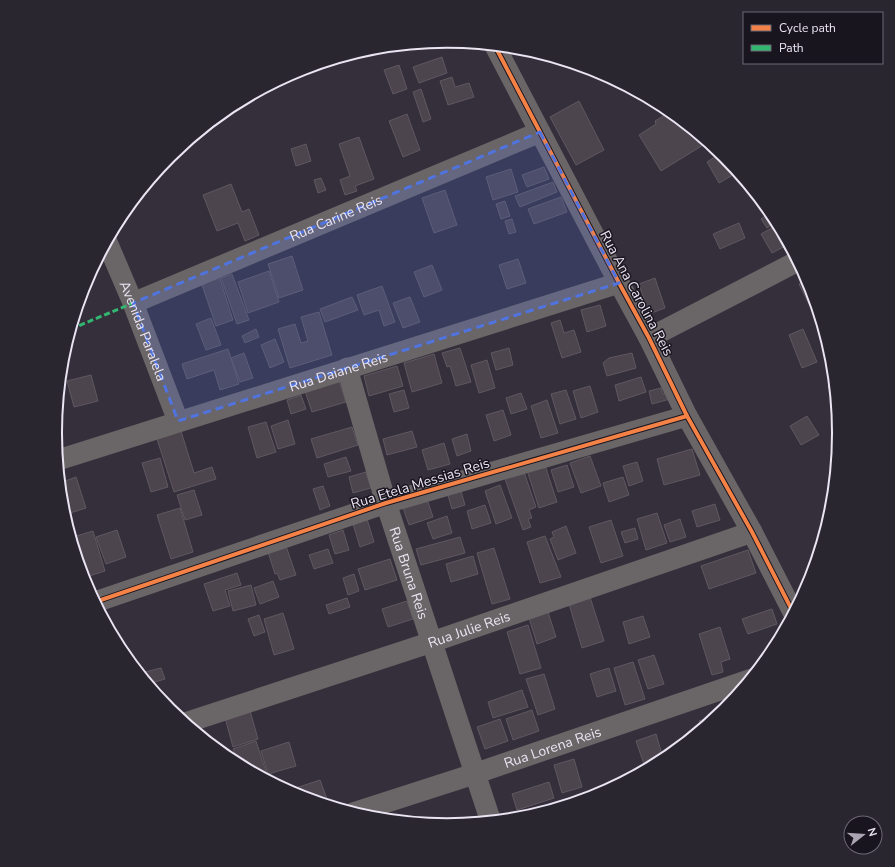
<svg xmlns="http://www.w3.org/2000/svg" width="895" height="867" font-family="'Nunito Sans',sans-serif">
	<rect width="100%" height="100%" fill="#352f3c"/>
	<g fill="#4d454e" stroke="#5f5860">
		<path d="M442,57L447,73L419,83L413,67Z"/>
		<path d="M399,65L407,89L393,94L384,70Z"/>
		<path d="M452,77L455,87L469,83L474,97L448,105L440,81Z"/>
		<path d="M421,89L431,119L423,122L413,92Z"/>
		<path d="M579,101L604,150L576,165L550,117Z"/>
		<path d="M671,111L708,142L661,171L639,135L656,124L655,121Z"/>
		<path d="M407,114L420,150L403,157L389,121Z"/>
		<path d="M359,137L374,179L355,186L357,191L345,195L340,180L350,176L339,144Z"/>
		<path d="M306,144L311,161L296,166L291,149Z"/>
		<path d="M721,153L738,172L719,183L707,162Z"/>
		<path d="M544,167L549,179L527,187L522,175Z"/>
		<path d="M511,169L518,192L493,200L486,177Z"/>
		<path d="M321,178L326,190L318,193L314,180Z"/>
		<path d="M553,182L557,192L520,207L515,196Z"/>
		<path d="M231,184L242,212L249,209L259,235L245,241L238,223L217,231L203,195Z"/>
		<path d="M445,190L457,225L434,233L422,198Z"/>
		<path d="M561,197L567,212L534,224L528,209Z"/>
		<path d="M505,201L510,216L501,219L496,204Z"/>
		<path d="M771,212L777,221L767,228L761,219Z"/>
		<path d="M512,219L516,232L509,234L505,221Z"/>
		<path d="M739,223L745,238L720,249L713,234Z"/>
		<path d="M779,224L789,244L772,253L761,234Z"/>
		<path d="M292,256L303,290L279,298L268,264Z"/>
		<path d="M518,259L526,283L507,289L499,265Z"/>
		<path d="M432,265L442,290L424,297L414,272Z"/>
		<path d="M269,271L279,302L248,313L238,282Z"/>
		<path d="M232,274L249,320L237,324L221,278Z"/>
		<path d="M219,276L233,320L216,326L201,282Z"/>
		<path d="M655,278L665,308L649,314L639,284Z"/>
		<path d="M808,280L816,303L810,306L799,284Z"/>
		<path d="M382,286L395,322L384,326L379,310L364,315L357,295Z"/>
		<path d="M352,297L358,310L325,322L320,309Z"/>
		<path d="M410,297L420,322L403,328L393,303Z"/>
		<path d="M600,305L606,326L587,332L581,310Z"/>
		<path d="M319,312L332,355L290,368L278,329L295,324L301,343L308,341L301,317Z"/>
		<path d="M211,318L221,345L206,350L196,324Z"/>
		<path d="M821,319L829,345L826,346L815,321Z"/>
		<path d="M560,320L564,333L574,330L581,352L562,358L551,323Z"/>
		<path d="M256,329L259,337L245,343L242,336Z"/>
		<path d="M803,329L817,362L802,368L789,335Z"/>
		<path d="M275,339L284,362L270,368L261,345Z"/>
		<path d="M460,348L471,382L456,386L450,366L447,367L442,353Z"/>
		<path d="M509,348L513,365L496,370L491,353Z"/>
		<path d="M228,349L239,384L220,390L214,370L187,379L182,364Z"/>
		<path d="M244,353L253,378L240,382L231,358Z"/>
		<path d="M632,353L636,368L607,376L603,363L609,358Z"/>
		<path d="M434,354L442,383L412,392L404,363Z"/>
		<path d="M487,360L495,388L479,393L471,365Z"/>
		<path d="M397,366L403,386L369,396L364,376Z"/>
		<path d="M91,375L98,401L74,407L67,381Z"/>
		<path d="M641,377L646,392L619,401L615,385Z"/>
		<path d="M339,381L346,402L312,412L305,391Z"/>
		<path d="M835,383L837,402L835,403L828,386Z"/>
		<path d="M590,386L598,412L581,418L573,391Z"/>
		<path d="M661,388L663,394L668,392L670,399L652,404L649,391Z"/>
		<path d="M404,390L409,408L394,412L389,394Z"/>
		<path d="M566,390L576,419L560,424L551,394Z"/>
		<path d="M521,393L527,409L511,414L506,398Z"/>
		<path d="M301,395L306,409L291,414L287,400Z"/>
		<path d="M547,400L558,433L541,438L531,406Z"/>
		<path d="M503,410L511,435L494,441L486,415Z"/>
		<path d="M807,416L819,435L801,445L790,426Z"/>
		<path d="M288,420L295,444L278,449L271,426Z"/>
		<path d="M266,422L276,452L257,458L248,427Z"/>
		<path d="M352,427L358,445L317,458L311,439Z"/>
		<path d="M181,431L194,473L212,467L216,479L174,492L157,439Z"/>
		<path d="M412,431L417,447L387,455L383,439Z"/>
		<path d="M467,434L471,451L457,456L452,439Z"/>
		<path d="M444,443L450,464L428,470L422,450Z"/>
		<path d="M692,449L700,475L664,485L657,459Z"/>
		<path d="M590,456L601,486L581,493L570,463Z"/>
		<path d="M346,457L351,471L328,477L324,464Z"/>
		<path d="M160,458L168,487L151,492L142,463Z"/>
		<path d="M544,462L557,502L539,508L526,467Z"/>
		<path d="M637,462L643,481L629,486L623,466Z"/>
		<path d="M567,465L574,487L558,492L551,470Z"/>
		<path d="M523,469L536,507L529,510L532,518L528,519L531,527L523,530L504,476Z"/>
		<path d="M366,472L371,488L353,493L349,477Z"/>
		<path d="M76,477L86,508L64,515L60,483Z"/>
		<path d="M623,477L629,495L609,502L603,483Z"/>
		<path d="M500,485L512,518L496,524L485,491Z"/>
		<path d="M323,486L330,506L320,510L313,489Z"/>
		<path d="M460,488L465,505L452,509L447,492Z"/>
		<path d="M194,490L202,515L185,520L177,495Z"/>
		<path d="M426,496L433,517L409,525L402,505Z"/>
		<path d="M715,504L720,520L697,527L692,511Z"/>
		<path d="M485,505L491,523L472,529L467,511Z"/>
		<path d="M180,508L193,552L171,559L157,515Z"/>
		<path d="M657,513L667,543L646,550L637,519Z"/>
		<path d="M447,516L452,533L433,539L427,523Z"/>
		<path d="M367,519L374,542L360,547L353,524Z"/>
		<path d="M680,519L686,537L670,542L664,525Z"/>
		<path d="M611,520L623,556L601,563L589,527Z"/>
		<path d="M566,526L576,553L558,560L550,539L554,537L552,532Z"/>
		<path d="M635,528L638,539L625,543L621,532Z"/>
		<path d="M117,530L126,557L106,564L96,537Z"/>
		<path d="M343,530L349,550L335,554L329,535Z"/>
		<path d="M93,531L105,571L86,577L73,537Z"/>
		<path d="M545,536L561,577L540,583L527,542Z"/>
		<path d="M460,537L465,553L421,565L416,549Z"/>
		<path d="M286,546L296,575L280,580L277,573L275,574L268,552Z"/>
		<path d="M494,548L510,599L492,604L477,553Z"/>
		<path d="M328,549L333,563L314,569L309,555Z"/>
		<path d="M748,550L756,573L709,589L701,566Z"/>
		<path d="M473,556L478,574L451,582L446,564Z"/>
		<path d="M390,559L397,580L365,590L358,569Z"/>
		<path d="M237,573L241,585L225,590L230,606L213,611L204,584Z"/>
		<path d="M354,574L359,591L348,595L343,578Z"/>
		<path d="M273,581L279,597L260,604L254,588Z"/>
		<path d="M251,585L256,605L233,611L228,591Z"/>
		<path d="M590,597L604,641L582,648L569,604Z"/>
		<path d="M347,598L350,607L329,614L326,605Z"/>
		<path d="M407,601L413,619L388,627L382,609Z"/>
		<path d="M772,609L777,624L748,634L742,619Z"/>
		<path d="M548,612L556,637L537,644L529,618Z"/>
		<path d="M283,613L294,649L274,655L264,619Z"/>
		<path d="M259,615L265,632L254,636L248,619Z"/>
		<path d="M643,616L650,637L629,644L623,622Z"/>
		<path d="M528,625L541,668L520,674L507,632Z"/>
		<path d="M720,627L730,659L721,662L723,672L712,675L699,634Z"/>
		<path d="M654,655L664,684L648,689L638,660Z"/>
		<path d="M633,662L645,699L625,705L614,668Z"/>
		<path d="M161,668L165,679L148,684L143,678L141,673Z"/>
		<path d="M609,668L616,691L597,697L590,674Z"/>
		<path d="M544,674L555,709L538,715L526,679Z"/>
		<path d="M522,690L528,707L493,718L488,702Z"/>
		<path d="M249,707L258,739L233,747L224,714Z"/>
		<path d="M532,710L539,731L513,740L506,719Z"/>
		<path d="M721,714L702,730L699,721Z"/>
		<path d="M500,719L508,741L485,749L477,727Z"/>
		<path d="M656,734L664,761L646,770L636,741Z"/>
		<path d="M256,741L269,781L239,765L233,749Z"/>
		<path d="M289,742L296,766L268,774L261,751Z"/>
		<path d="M574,759L582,787L562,793L554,765Z"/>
		<path d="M320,780L327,799L318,802L297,796L287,791Z"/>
		<path d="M549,782L554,798L517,810L512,794Z"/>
	</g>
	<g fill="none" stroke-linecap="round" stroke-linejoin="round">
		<g stroke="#6a6567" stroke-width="21">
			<path d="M495,46L619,283L649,338L687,416L752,532L794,614"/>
			<path id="s1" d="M107,242L133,303L178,421"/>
			<path id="s2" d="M133,303L540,132"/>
			<path d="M649,338L798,261"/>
			<path id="s3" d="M347,368L386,503L491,822"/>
			<path id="s4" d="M58,460L619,283"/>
			<path d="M95,602L386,503L687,416"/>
			<path id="s5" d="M185,723L432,642L752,532"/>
			<path id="s6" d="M353,813L474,774L752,679"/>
		</g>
		<path stroke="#33b770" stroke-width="3" stroke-dasharray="6 3" stroke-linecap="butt" d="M71,329L133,303"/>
		<defs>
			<g id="cycleway">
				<path d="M495,46L619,283L649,338L687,416L752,532L794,614"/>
				<path d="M95,602L386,503L687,416"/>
			</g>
		</defs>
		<use href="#cycleway" stroke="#19151f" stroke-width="6"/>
		<use href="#cycleway" stroke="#f48246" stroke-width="4"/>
	</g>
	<path fill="#5074df" fill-opacity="0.2" stroke="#5074df" stroke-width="3" stroke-dasharray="8 5" stroke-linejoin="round" d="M540,132L619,283L178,421L133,303Z"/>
	<g text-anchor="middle" stroke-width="3" stroke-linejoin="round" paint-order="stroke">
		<g font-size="14" fill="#eae4f3" stroke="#19151f">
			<text dy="5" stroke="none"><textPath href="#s2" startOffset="220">Rua Carine Reis</textPath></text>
			<text transform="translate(637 293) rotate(62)" y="5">Rua Ana Carolina Reis</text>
			<text dy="5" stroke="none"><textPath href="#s1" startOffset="96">Avenida Paralela</textPath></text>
			<text dy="5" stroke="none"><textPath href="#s4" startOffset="294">Rua Daiane Reis</textPath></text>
			<text transform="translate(420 483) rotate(-17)" y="5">Rua Etela Messias Reis</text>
			<text dy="5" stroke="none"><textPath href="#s3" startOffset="214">Rua Bruna Reis</textPath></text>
			<text dy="5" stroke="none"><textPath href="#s5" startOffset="299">Rua Julie Reis</textPath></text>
			<text dy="5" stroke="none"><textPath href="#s6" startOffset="210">Rua Lorena Reis</textPath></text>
		</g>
	</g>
	<path d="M0 0H895V867H0ZM62 433a385 385 0 1 1 770 0a385 385 0 1 1-770 0Z" fill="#2a2630" fill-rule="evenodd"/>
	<path fill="none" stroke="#eae4f3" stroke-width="2" d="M62 433a385 385 0 1 1 770 0a385 385 0 1 1-770 0Z"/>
	<rect x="743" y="12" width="140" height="52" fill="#19151f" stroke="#6d6874"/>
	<rect x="751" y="25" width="20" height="6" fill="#f48246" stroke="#6d6874"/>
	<text x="779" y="32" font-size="12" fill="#eae4f3">Cycle path</text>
	<rect x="751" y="45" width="20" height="6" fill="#33b770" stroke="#6d6874"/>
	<text x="779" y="52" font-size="12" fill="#eae4f3">Path</text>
	<g transform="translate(863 835) rotate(73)"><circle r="19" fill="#19151f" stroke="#6d6874"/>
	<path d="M0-3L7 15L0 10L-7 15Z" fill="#aba5b3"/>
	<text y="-6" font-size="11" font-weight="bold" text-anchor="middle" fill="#eae4f3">N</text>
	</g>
</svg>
